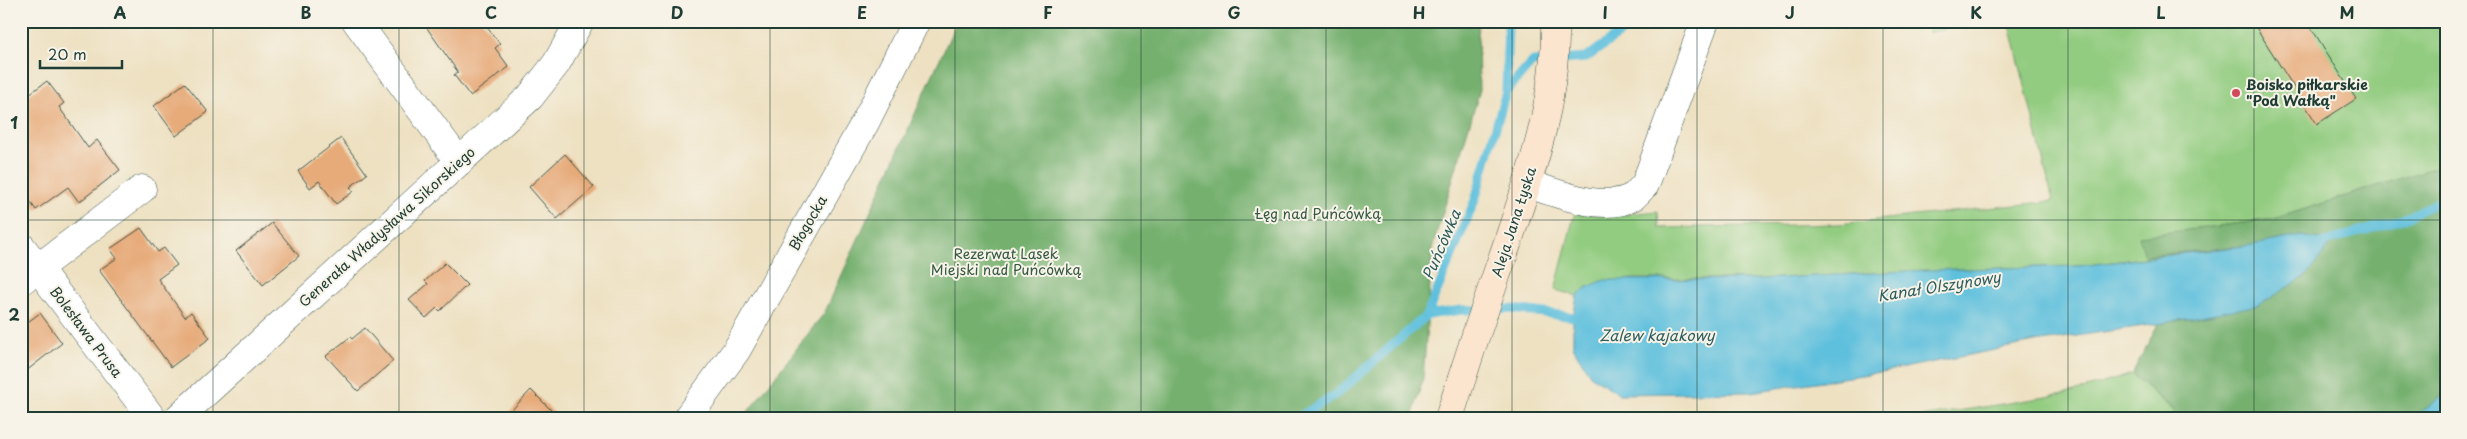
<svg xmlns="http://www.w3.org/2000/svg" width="2467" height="439" font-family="'Playpen Sans',sans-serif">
	<rect width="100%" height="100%" fill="#f7f3e8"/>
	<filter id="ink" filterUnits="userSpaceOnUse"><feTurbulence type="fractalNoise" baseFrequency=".02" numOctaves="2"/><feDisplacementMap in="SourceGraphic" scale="10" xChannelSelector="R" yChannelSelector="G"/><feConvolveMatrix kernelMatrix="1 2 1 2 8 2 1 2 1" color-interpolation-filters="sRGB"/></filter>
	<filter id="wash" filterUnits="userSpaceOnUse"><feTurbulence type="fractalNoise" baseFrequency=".0096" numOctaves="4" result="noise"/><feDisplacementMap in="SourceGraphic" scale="20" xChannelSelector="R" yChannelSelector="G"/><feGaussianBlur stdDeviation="1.12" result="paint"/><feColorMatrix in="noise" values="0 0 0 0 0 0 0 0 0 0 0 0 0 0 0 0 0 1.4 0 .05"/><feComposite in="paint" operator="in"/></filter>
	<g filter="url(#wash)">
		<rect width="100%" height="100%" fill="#eee1c2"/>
		<g fill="#92cc80" stroke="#58845a">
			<path d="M1748,21H1849L1742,28Z"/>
			<path d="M1927,21H1953L1947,28L1928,33Z"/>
			<path d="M2009,21H2446V164L2274,219L2203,228L2207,250L2080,266L1927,270L1762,279H1631L1586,288L1577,296L1555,290L1575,212L1606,216L1658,211L1659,228L1839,224L2053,201Z"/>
			<path d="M2132,374L2174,411L2171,418H1914L2071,393Z"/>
		</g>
		<g fill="#75b06e" stroke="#4a7651">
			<path d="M957,21H1478L1479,93L1433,245L1423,379L1412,418H743L825,312Z"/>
			<path d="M2446,164V394L2411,418H2171L2174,410L2132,374L2158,324L2214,314L2334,242L2300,236L2252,245L2145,256L2139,236L2274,219Z"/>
		</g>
		<g fill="#5ec0dd" stroke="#3e7e88">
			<path d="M2300,236L2334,241L2305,277L2259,305L2158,324L2035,342L1888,371L1751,392L1619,394L1590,375L1573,347V318L1577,296L1586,288L1604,280L1762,279L1927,270L2080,266L2252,245Z"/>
			<path d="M2446,394V418H2411Z"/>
		</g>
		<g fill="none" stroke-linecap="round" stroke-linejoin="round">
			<g stroke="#5ec0dd" stroke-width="9">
				<path d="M1506,92L1532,62L1586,58L1637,21"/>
				<path d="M2322,243L2403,219L2446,198"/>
				<path d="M1427,315L1462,310L1513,309L1583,318"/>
				<path d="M1297,418L1338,393L1427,315L1475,200L1506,92L1508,21"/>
			</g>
		</g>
		<g id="blocks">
			<g fill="#e7aa79">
				<path d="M422,21H482L500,44L495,48L509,67L470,96L454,75L458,72Z"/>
				<path d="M2252,21H2307L2356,99L2317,124Z"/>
				<path d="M47,81L64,103L59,107L88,148L97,140L120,170L79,202L68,187L36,210L21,189V100Z"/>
				<path d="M185,83L208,112L176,136L154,106Z"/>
				<path d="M341,138L367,174L350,187L354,191L336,204L319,181L310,188L298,171Z"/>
				<path d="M565,154L594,187L557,219L529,187Z"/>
				<path d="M272,223L299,256L263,285L236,251Z"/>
				<path d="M141,228L158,252L164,248L177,265L158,279L185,317L191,312L210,338L171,367L99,270L117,258L110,249Z"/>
				<path d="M445,263L467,285L440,311L437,308L426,318L409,300L428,284L425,281Z"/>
				<path d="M40,313L62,343L21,375V327Z"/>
				<path d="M365,328L393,361L358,391L326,356L350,337L352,339Z"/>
				<path d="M531,390L559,418H504Z"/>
			</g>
		</g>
	</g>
	<g filter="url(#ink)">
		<use href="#blocks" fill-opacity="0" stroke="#3e5649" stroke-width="1"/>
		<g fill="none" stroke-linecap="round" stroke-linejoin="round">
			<defs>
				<g id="street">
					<path d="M356,21L459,162"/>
					<path d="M1528,184C1556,193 1606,214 1634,196C1638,193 1641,188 1645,185L1705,21"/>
					<path d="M21,246L152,418"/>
					<path d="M21,281L142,189"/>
					<path d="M178,418L530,97L556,64L580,21"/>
					<path d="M687,418L736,351L866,121L916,21"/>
				</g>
				<path id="secondary" d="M1449,418C1466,364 1484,310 1503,256C1529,180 1557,103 1555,21"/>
			</defs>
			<use href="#street" stroke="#3e5649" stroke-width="29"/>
			<use href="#secondary" stroke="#3e5649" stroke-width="29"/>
			<use href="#street" stroke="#fff" stroke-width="28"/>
			<use href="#secondary" stroke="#fbe5cf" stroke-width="28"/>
		</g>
	</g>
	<path fill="none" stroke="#1f3d34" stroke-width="1" stroke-opacity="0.55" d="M213,21V418M399,21V418M584,21V418M770,21V418M955,21V418M1141,21V418M1326,21V418M1512,21V418M1697,21V418M1883,21V418M2068,21V418M2254,21V418M21,220H2446"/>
	<circle fill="#d1495b" stroke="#f7f3e8" stroke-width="2" cx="2236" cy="93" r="5"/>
	<g text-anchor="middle" stroke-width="4" stroke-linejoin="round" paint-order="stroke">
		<g font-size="14" font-weight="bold" fill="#1f3d34" stroke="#f7f3e8" text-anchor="start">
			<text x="2246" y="90">Boisko piłkarskie<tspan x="2246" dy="16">"Pod Wałką"</tspan></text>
		</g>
		<g font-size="14" fill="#365a43" stroke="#f7f3e8">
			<text x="1318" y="219">Łęg nad Puńcówką</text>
			<text x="1006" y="259">Rezerwat Lasek<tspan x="1006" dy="16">Miejski nad Puńcówką</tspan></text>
		</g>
		<g font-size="14" fill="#1f3d34" stroke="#f7f3e8">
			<text transform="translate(1514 222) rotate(-72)" y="5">Aleja Jana Łyska</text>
			<text transform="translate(808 223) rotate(-60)" y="5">Błogocka</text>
			<text transform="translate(387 227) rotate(-42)" y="5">Generała Władysława Sikorskiego</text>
			<text transform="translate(86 332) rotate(53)" y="5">Bolesława Prusa</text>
		</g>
		<g font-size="15" font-style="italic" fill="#2f5e5e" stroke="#f7f3e8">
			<text transform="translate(1442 245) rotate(-67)" y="5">Puńcówka</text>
			<text transform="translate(1939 287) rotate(-9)" y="5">Kanał Olszynowy</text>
			<text x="1657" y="341">Zalew kajakowy</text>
		</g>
	</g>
	<rect width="2467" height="439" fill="none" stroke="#f7f3e8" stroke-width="55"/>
	<path d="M40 60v8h82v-8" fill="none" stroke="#1f3d34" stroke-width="2.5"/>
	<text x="48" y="60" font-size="15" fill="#1f3d34" stroke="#f7f3e8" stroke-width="4" paint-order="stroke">20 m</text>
	<rect x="28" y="28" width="2412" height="384" fill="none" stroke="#1f3d34" stroke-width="2"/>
	<g font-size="16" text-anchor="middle" font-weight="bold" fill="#1f3d34">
		<text x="120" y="19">A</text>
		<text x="306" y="19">B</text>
		<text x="491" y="19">C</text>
		<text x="677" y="19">D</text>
		<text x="862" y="19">E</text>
		<text x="1048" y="19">F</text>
		<text x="1234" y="19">G</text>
		<text x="1419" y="19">H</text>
		<text x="1605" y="19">I</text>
		<text x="1790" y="19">J</text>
		<text x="1976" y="19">K</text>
		<text x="2161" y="19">L</text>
		<text x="2347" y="19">M</text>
		<text x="14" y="129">1</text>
		<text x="14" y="321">2</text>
	</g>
</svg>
